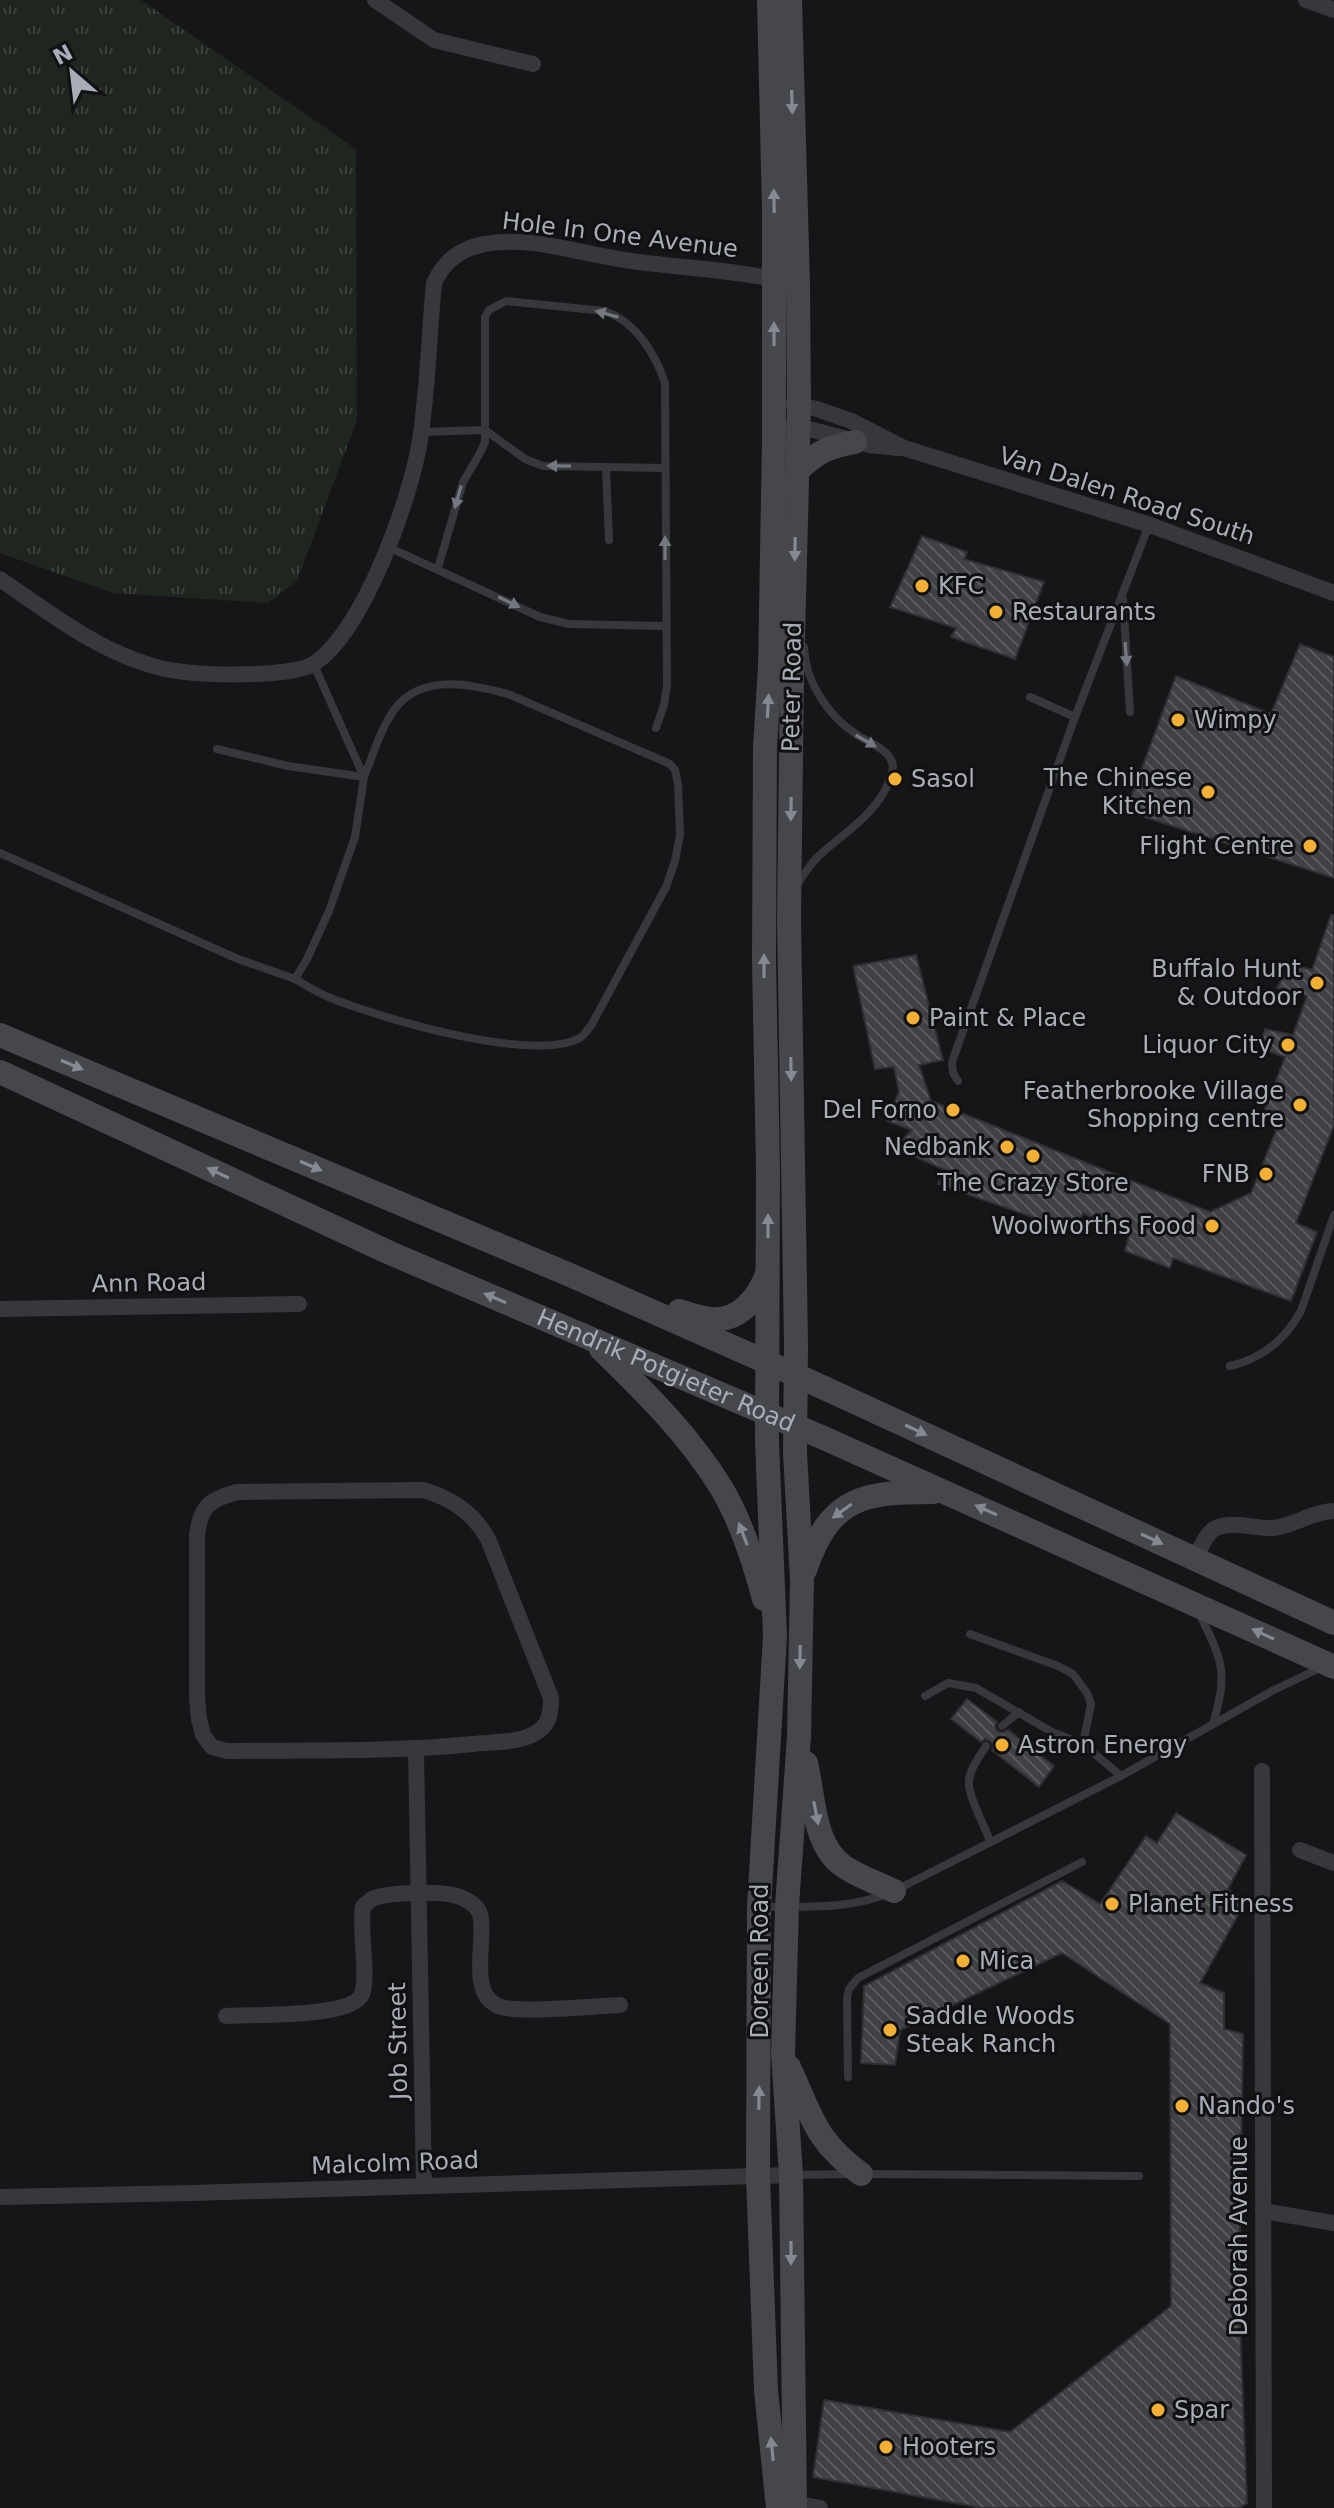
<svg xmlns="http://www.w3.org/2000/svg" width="1334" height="2508" font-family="'DejaVu Sans',sans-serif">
	<defs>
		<pattern id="grass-tufts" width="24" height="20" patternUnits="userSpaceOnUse" patternTransform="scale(2)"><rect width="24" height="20" fill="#1e261f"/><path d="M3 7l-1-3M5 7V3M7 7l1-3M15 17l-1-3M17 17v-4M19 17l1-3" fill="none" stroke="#3c433d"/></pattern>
		<pattern id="building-back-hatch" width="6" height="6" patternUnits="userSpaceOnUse" patternTransform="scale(2)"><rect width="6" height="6" fill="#404145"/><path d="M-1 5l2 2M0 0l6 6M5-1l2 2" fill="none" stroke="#595a5e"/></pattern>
	</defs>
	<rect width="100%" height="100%" fill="#161618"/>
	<path fill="url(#grass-tufts)" d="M0,0H141L356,149L357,420L297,581L268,603L113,593L0,553Z"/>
	<g fill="url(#building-back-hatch)" stroke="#303034" stroke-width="2">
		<path d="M922,536L967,552L964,559L1044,582L1015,659L951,637L956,628L890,607Z"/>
		<path d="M1300,644L1334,657V878L1126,811L1176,676L1271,714Z"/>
		<path d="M1331,915H1334V1125L1296,1223L1317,1232L1291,1301L1173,1258L1170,1268L1125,1251L1129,1235L1083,1213L1075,1232L938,1184L945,1170L895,1148L912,1130L887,1121L899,1092L894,1067L875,1069L853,966L916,955L943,1060L919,1065L931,1101L1210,1212L1251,1193L1276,1131L1265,1109L1285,1057L1260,1048L1265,1029L1293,1035L1307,996L1277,988L1290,964L1312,970Z"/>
		<path d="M967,1699L997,1722L995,1726L997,1731L1002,1733L1008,1730L1054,1766L1039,1787L992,1750L993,1745L990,1741L985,1739L981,1742L951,1719Z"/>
		<path d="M1176,1813L1246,1855L1228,1889L1246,1901L1200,1983L1224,1993V2029L1243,2034L1239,2298L1247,2503L1240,2508H982L813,2477L824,2400L1010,2432L1171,2306L1170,2024L1062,1953L900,2030L895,2065L861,2063L864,1986L1062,1881L1100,1904L1146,1836L1157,1843Z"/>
	</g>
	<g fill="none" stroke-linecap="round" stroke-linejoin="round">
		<g stroke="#37383d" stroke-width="8">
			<path d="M422,432L485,430L525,459L543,466L665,468"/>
			<path d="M606,467L609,540"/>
			<path d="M388,547L540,617L569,624L665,626"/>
			<path d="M438,568L463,482L480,453L485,442V317L489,310L506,301L604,311C635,321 655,353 665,383L667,685L664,705L656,728"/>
			<path d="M1123,599L1130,712"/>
			<path d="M1030,697L1075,717"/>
			<path d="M217,749L288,766L364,777C372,758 378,736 389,718C414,672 465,683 508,694L670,764L675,770L678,784L680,835L675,861L666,887L592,1024C588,1029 585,1035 580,1038C531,1063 385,1019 333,999C320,994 307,986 295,979L307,959L329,911L355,837L364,777L314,665"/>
			<path d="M0,853L238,959L295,979"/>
			<path d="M796,887C803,875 811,862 822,853C848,830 880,811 891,776C894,768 893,760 887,754C879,745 865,741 856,734C828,716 805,681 804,647"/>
			<path d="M958,1081L953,1073L952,1062L1075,717L1149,525"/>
			<path d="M1230,1366C1261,1359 1285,1340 1301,1311L1334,1215"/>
			<path d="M1200,1615C1223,1662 1228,1672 1213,1724"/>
			<path d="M970,1634L1058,1666L1073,1674L1087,1693L1091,1704L1083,1744"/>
			<path d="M925,1696L948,1683L976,1688L1052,1732L1083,1744L1121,1776"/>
			<path d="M1002,1726L1019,1712"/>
			<path d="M986,1746C980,1756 970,1768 969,1780C967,1795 985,1826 990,1841"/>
			<path d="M764,1907C810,1906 850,1910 894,1891L1121,1776L1274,1690L1320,1668"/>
			<path d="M848,2077L847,1998L849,1989L858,1978L1082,1862"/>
			<path d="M864,2174L1139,2176"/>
			<path d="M792,2175L850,2174"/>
		</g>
		<g stroke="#37383d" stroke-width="16">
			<path d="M375,0L434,40L533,64"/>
			<path d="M1306,0L1334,10"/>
			<path d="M793,404L817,409L851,421L904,448L1150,525L1334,593"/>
			<path d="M791,428L813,430L870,445L898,448"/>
			<path d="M0,579C51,614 103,655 165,669C195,675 226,675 256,674C272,673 302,672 315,663C364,630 411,498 420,440C428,388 429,335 434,283C444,261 462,248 485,244C527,235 582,254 625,260C677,268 731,269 783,281"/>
			<path d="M0,1309L299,1304"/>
			<path d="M423,1490C451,1498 474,1513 488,1539L551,1698C551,1714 549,1726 534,1734C517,1743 492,1742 473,1744C392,1752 310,1750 227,1751L212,1747L203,1735L199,1719L197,1697V1536C200,1506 209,1500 237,1492Z"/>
			<path d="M1195,1559C1200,1550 1206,1532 1216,1528C1233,1520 1255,1529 1273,1528C1294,1526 1313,1511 1334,1511"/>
			<path d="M416,1750L424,2186"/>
			<path d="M1262,1771L1264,2508"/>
			<path d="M1300,1850L1334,1863"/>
			<path d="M226,2016C251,2014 352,2019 362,1994C369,1977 359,1929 363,1907C363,1906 371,1900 372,1899C386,1892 441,1891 457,1896C465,1898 477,1905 480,1914C487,1939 467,1992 498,2006C515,2014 597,2006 620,2005"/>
			<path d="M0,2197L193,2193L791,2175"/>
			<path d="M1263,2211L1334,2223"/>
			<path d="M786,2502L820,2508"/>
		</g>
		<g stroke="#45474d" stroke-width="24">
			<path d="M769,0L774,209V441L770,667L765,747L764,962L768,1169L767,1442L775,1636L759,1907L758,2176L766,2390L778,2508"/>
			<path d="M790,0L798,284L799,405L792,676L789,919L796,1346L795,1453L802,1579L799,1737L787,1906L783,2054L791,2175L795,2508"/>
			<path d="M797,471C817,452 828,447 855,442"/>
			<path d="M0,1035L570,1275L796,1375L1334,1623"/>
			<path id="s1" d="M0,1072L390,1253L826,1439L1334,1667"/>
			<path d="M679,1311C689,1314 700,1318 711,1319C739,1322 758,1298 767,1274"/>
			<path d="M601,1349C645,1392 690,1436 722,1489C742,1523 754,1561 764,1599"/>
			<path d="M805,1570C830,1497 862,1492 933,1492"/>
			<path d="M806,1763C814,1796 813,1845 843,1866C859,1877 878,1883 894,1891"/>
			<path d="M789,2067C812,2116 814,2140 861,2174"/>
		</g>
	</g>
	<defs><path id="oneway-solid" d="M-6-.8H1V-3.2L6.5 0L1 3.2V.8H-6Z" transform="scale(2)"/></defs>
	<g fill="#858993">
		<use href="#oneway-solid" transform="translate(792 102) rotate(88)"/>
		<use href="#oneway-solid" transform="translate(774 201) rotate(-91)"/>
		<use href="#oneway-solid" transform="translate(774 334) rotate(-90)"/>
		<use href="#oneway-solid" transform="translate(795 549) rotate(91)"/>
		<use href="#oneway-solid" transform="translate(768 706) rotate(-87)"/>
		<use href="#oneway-solid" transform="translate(791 809) rotate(91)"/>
		<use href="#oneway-solid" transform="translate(764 966) rotate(-90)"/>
		<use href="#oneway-solid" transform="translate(72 1065) rotate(23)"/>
		<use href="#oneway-solid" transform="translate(791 1069) rotate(89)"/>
		<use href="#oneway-solid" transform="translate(311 1166) rotate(23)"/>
		<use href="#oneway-solid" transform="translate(218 1173) rotate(-155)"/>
		<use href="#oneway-solid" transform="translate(768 1226) rotate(-90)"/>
		<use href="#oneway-solid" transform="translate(495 1298) rotate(-157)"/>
		<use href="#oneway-solid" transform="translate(916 1430) rotate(25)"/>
		<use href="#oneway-solid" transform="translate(986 1510) rotate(-156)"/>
		<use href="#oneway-solid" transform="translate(842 1511) rotate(144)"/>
		<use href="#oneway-solid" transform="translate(743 1534) rotate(-111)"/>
		<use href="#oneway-solid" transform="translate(1152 1539) rotate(25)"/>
		<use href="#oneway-solid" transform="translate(1263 1634) rotate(-155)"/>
		<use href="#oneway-solid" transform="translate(800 1657) rotate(91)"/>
		<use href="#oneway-solid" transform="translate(816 1813) rotate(79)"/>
		<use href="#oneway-solid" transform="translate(759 2098) rotate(-89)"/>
		<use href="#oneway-solid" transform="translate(791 2253) rotate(90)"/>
		<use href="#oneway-solid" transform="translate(772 2449) rotate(-96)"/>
	</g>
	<g fill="#757881">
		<use href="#oneway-solid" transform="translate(607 314) rotate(-164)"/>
		<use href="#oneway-solid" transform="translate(559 466) rotate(-179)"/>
		<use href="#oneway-solid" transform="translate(458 497) rotate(106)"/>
		<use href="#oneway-solid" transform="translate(665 548) rotate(-90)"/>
		<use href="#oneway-solid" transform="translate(509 602) rotate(26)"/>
		<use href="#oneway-solid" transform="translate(1126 654) rotate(86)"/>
		<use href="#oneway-solid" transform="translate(866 741) rotate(30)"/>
	</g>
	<g fill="#f2b134" stroke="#111113" stroke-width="3">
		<circle cx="922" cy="586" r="8"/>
		<circle cx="996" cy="612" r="8"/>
		<circle cx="1178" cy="720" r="8"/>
		<circle cx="895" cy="779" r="8"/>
		<circle cx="1208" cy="792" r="8"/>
		<circle cx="1310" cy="846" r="8"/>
		<circle cx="1317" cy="983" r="8"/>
		<circle cx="913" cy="1018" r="8"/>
		<circle cx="1288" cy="1045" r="8"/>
		<circle cx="1300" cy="1105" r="8"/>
		<circle cx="953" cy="1110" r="8"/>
		<circle cx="1007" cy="1147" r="8"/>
		<circle cx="1033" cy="1156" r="8"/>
		<circle cx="1266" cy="1174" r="8"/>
		<circle cx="1212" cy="1226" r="8"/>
		<circle cx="1002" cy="1745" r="8"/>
		<circle cx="1112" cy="1904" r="8"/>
		<circle cx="963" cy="1961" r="8"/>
		<circle cx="890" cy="2030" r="8"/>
		<circle cx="1182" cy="2106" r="8"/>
		<circle cx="1158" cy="2410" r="8"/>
		<circle cx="886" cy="2447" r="8"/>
	</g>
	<g text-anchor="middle" stroke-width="6" stroke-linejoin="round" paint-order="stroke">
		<g font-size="24" fill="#a8adb8" stroke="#111113">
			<text transform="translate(620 235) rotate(7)" y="8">Hole In One Avenue</text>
			<text transform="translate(1127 496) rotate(18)" y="8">Van Dalen Road South</text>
			<text transform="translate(792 687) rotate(-89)" y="8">Peter Road</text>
			<text transform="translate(149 1283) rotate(-1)" y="8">Ann Road</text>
			<text dy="8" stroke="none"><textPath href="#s1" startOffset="730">Hendrik Potgieter Road</textPath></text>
			<text transform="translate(760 1961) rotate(-90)" y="8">Doreen Road</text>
			<text transform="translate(398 2041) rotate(-91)" y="8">Job Street</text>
			<text transform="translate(395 2163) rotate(-2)" y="8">Malcolm Road</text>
			<text transform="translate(1239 2236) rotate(-90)" y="8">Deborah Avenue</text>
		</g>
		<g font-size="24" fill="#a8adb8" stroke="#111113" text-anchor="start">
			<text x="938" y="594">KFC</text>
			<text x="1012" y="620">Restaurants</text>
			<text x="1194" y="728">Wimpy</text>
			<text x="1192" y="786" text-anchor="end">The Chinese<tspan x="1192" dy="28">Kitchen</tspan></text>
			<text x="911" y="787">Sasol</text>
			<text x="1294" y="854" text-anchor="end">Flight Centre</text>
			<text x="1301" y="977" text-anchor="end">Buffalo Hunt<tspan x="1301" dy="28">&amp; Outdoor</tspan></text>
			<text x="929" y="1026">Paint &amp; Place</text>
			<text x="1272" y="1053" text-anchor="end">Liquor City</text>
			<text x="1284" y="1099" text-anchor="end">Featherbrooke Village<tspan x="1284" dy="28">Shopping centre</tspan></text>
			<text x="937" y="1118" text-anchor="end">Del Forno</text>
			<text x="991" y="1155" text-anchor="end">Nedbank</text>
			<text x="1250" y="1182" text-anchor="end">FNB</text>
			<text x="1033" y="1191" text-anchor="middle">The Crazy Store</text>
			<text x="1196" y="1234" text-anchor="end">Woolworths Food</text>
			<text x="1018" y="1753">Astron Energy</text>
			<text x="1128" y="1912">Planet Fitness</text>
			<text x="979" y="1969">Mica</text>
			<text x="906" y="2024">Saddle Woods<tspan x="906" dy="28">Steak Ranch</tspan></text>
			<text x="1198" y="2114">Nando's</text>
			<text x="1174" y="2418">Spar</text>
			<text x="902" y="2455">Hooters</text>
		</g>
	</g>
	<g transform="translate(72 72) rotate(332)" stroke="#111113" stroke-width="6" paint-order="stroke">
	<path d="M0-6L14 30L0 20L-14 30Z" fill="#a8adb8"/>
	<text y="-12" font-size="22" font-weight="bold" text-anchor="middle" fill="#a8adb8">N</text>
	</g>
</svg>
